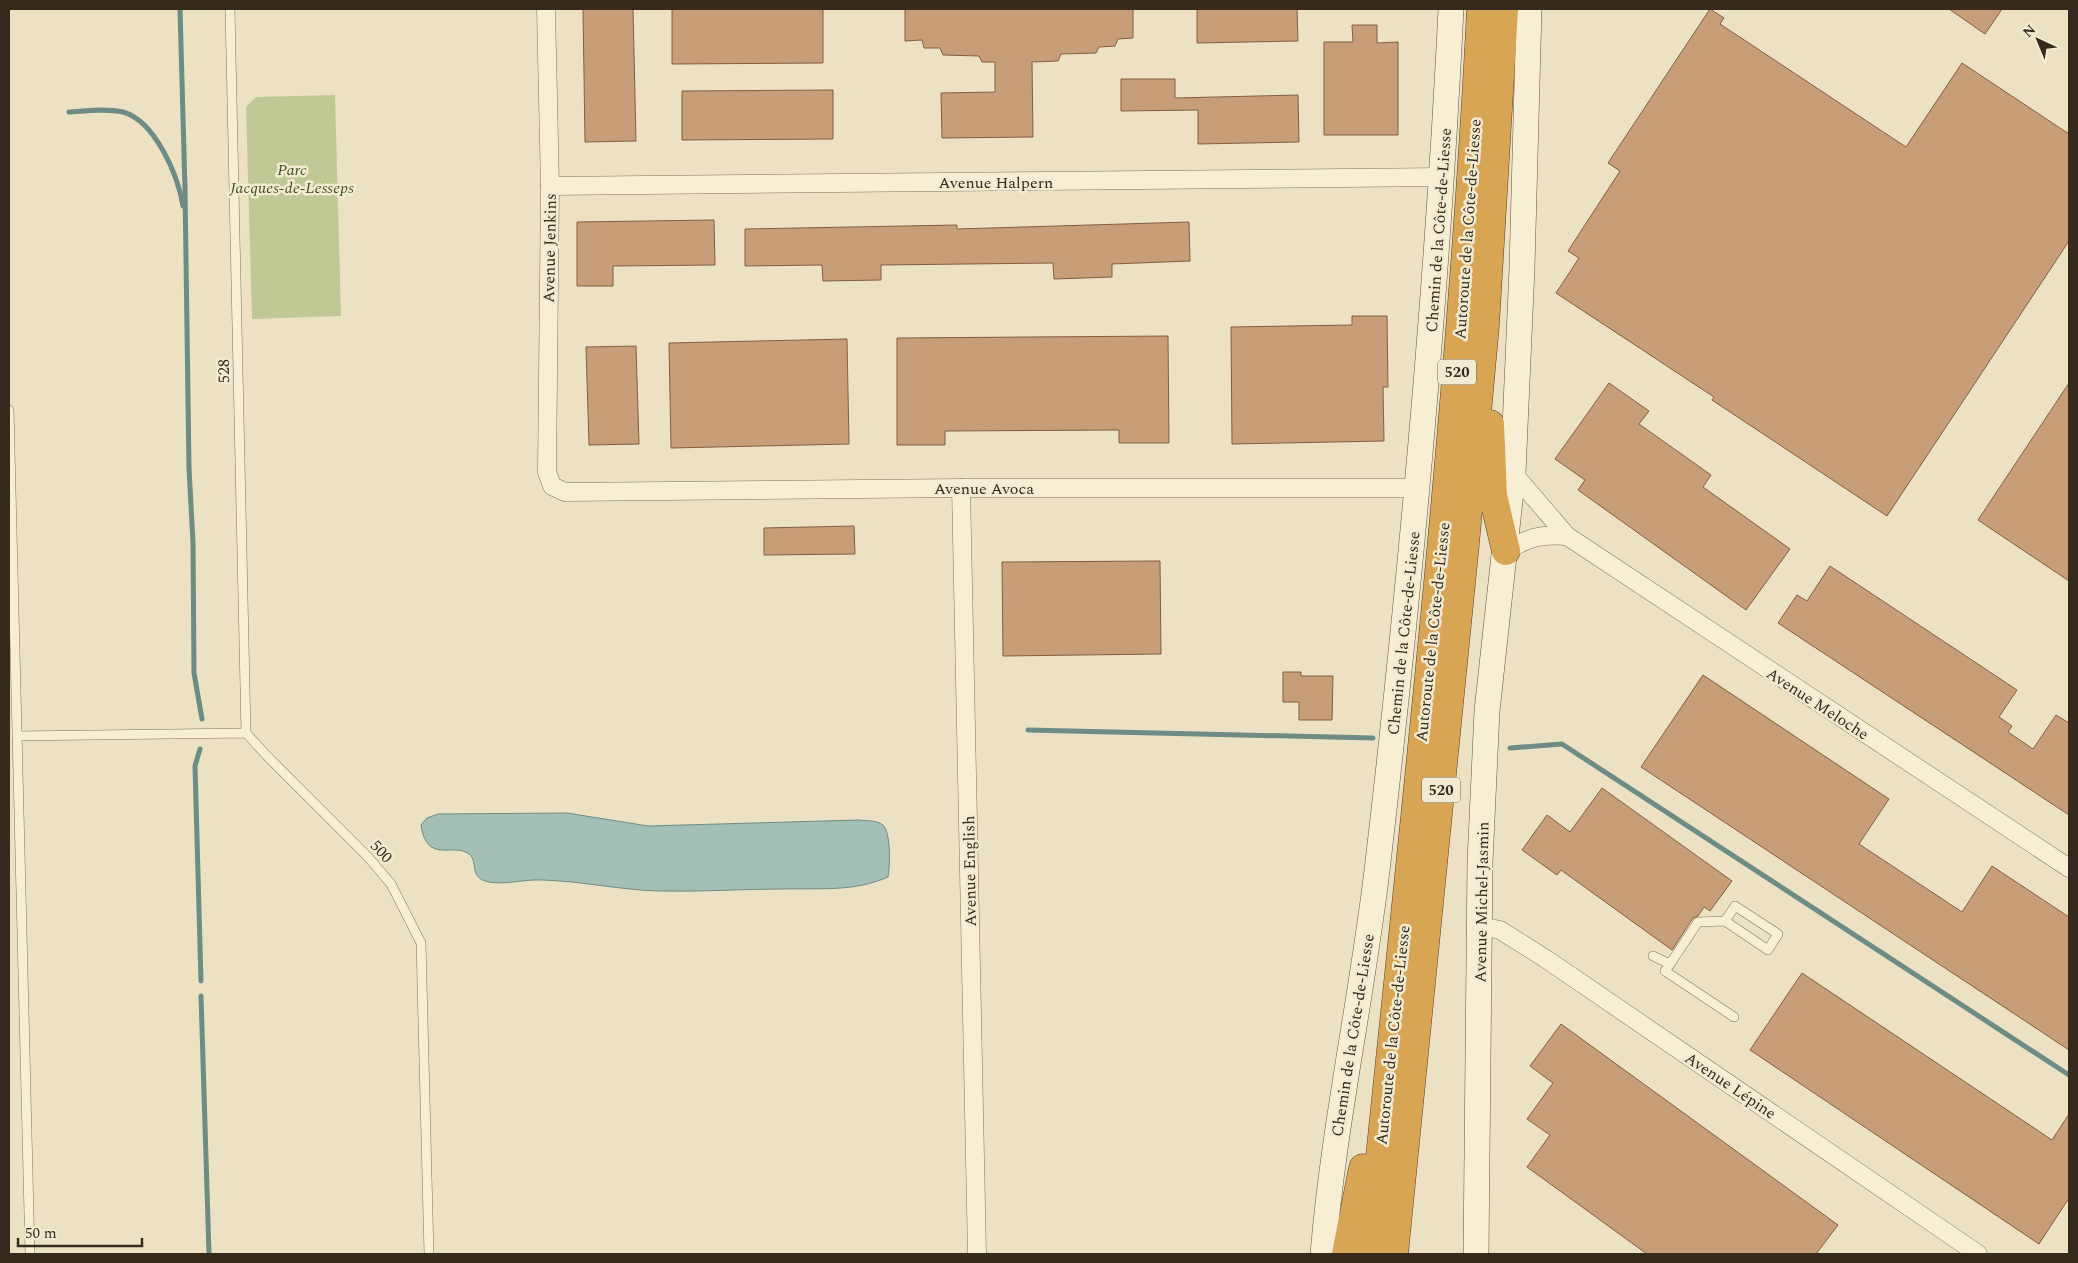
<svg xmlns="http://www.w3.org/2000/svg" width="2078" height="1263" font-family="Spectral,serif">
	<rect width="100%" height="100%" fill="#ece1c2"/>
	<path fill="#c0c996" d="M335,95L341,316L252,319L246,107L256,97Z"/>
	<path fill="#a4beb8" stroke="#6c8c85" d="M567,813L648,826L859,820C867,821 877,820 883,825C891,832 890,867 888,877C854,892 821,888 784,889C743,889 701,892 659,891C620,890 581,881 542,880C525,879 506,885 489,882C468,878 479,862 469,854C453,842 427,865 421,825L427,818L438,814Z"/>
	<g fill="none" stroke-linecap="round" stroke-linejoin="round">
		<g stroke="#6c8c85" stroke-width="5">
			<path d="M180,9L185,189L189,468L193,543L194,673L202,719"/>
			<path d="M69,112C86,111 106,108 123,112C155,121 178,175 183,206"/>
			<path d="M1028,730L1373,738"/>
			<path d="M1510,748L1562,744L2069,1075"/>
			<path d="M200,749L195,766L201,981"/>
			<path d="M201,996L209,1254"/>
		</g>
	</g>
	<g fill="#c89e79" stroke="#825e41">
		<path d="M583,9H633L636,141L585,142Z"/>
		<path d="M672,9H823V63L672,64Z"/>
		<path d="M905,9H1133V38L1118,39L1115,46L1099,47L1096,53L1061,54L1058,61L1032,62L1033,137L942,138L941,93L995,92V62H982L979,56L943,55L940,48H924L922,40L905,41Z"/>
		<path d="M1197,9H1297L1298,41L1197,43Z"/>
		<path d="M1710,9L1724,18L1720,24L1906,147L1962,63L2069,134V241L1887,516L1712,400L1714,397L1556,293L1579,258L1568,251L1620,171L1608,163Z"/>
		<path d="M1949,9H2002L1985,34Z"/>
		<path d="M1352,25H1377V43L1398,42V135H1324V42H1353Z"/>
		<path d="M1121,79H1175V98L1298,95L1299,142L1198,144V110L1121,111Z"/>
		<path d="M833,90V139L682,140V91Z"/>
		<path d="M714,220L715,265L613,266V286H577V222Z"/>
		<path d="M1189,222L1190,261L1112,264V277L1054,279L1053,263L881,265V280L823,281L822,265L745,266V229L957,225V229Z"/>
		<path d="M1352,316H1387L1388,387H1383L1384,441L1232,444L1231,327L1352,325Z"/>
		<path d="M1168,336L1169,443H1119V430L945,431V445H897V338Z"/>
		<path d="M847,339L849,444L671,448L669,343Z"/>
		<path d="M636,346L639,444L589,445L586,347Z"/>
		<path d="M1609,383L1649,411L1639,424L1711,475L1703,487L1790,549L1746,610L1578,490L1585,480L1555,459Z"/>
		<path d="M2069,383V581L1978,520Z"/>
		<path d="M854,526L855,554L764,555V528Z"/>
		<path d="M1160,561L1161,654L1003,656L1002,562Z"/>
		<path d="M1830,566L2017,690L1999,717L2012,726L2008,732L2033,749L2056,715L2069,723V815L1778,623L1797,595L1807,601Z"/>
		<path d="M1283,672H1301V676H1333L1332,720H1299V702H1283Z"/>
		<path d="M1703,675L1889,799L1859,844L1962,912L1992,866L2069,917V1050L1641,767Z"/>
		<path d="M1602,788L1732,881L1710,911L1704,907L1698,916L1693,918L1672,950L1561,870L1557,875L1522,850L1547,815L1570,832Z"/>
		<path d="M1802,973L2052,1140L2069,1114V1198L2039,1244L1750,1050Z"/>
		<path d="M1561,1024L1838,1225L1816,1254H1647L1527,1167L1550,1135L1527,1119L1553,1083L1530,1066Z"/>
	</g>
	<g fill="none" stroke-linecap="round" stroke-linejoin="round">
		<defs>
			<g id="service">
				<path d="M230,9L246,733"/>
				<path d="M9,410L30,1254"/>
				<path d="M17,736L246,733L267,756L368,857L391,884L421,943L429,1254"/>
				<path d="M1653,956L1670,964L1698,922L1725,921L1768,950L1778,934L1735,906L1725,921"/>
				<path d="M1670,964L1665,971L1734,1017"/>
			</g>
			<g id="minor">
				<path d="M546,9L550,186L547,472L552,486L565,492L961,488H1417"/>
				<path d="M550,186L1442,177"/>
				<path d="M1513,473L1567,536L2069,868"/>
				<path d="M961,488L977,1254"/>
				<path d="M1506,551C1529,537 1541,534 1567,536"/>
				<path d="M1480,926L1500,930L1546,959L1978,1254"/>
			</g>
			<g id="secondary">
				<path d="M1323,1254C1334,1122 1363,993 1378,862C1411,578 1437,294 1451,9"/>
				<path d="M1476,1254L1480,862L1487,711L1513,473L1522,268L1529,9"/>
			</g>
			<g id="motorway">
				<path d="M1490,424L1493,496L1506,551"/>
				<path d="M1346,1254L1363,1168"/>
				<path d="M1370,1254C1412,840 1460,425 1481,9"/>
				<path d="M1394,1254L1465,544L1485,326L1504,9"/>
			</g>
		</defs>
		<use href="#service" stroke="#84735a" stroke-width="10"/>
		<use href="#minor" stroke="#84735a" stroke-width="19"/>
		<use href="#secondary" stroke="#66543d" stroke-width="26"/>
		<use href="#motorway" stroke="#52412e" stroke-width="29"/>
		<use href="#service" stroke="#f7eed4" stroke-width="9"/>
		<use href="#minor" stroke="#f7eed4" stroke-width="18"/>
		<use href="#secondary" stroke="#f7eed4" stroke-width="25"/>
		<use href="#motorway" stroke="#d8a555" stroke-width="28"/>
	</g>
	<g text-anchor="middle" stroke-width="5" stroke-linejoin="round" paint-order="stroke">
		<g fill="#f3ebd1" stroke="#6e6453" stroke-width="1">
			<rect x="1438" y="359.5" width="38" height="25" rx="4"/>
			<rect x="1422" y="777.5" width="38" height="25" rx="4"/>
		</g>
		<g font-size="15" font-weight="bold" fill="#352a1d">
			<text x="1457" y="377">520</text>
			<text x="1441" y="795">520</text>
		</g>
		<g font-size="16" font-style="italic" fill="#435025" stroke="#f3ebd1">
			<text x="292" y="175">Parc<tspan x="292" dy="18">Jacques-de-Lesseps</tspan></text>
		</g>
		<g font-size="16" fill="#352a1d" stroke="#f3ebd1">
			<text x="996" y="188">Avenue Halpern</text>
			<text transform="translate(1467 229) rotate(-86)" y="6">Autoroute de la Côte-de-Liesse</text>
			<text transform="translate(1438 230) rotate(-86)" y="6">Chemin de la Côte-de-Liesse</text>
			<text transform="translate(549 248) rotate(-89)" y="6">Avenue Jenkins</text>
			<text transform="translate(223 371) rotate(-91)" y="6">528</text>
			<text x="984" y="494">Avenue Avoca</text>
			<text transform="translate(1432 632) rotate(-84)" y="6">Autoroute de la Côte-de-Liesse</text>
			<text transform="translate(1403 633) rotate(-84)" y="6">Chemin de la Côte-de-Liesse</text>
			<text transform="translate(1818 703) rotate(33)" y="6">Avenue Meloche</text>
			<text transform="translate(382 851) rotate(47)" y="6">500</text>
			<text transform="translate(969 871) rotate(-91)" y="6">Avenue English</text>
			<text transform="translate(1481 902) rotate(-89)" y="6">Avenue Michel-Jasmin</text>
			<text transform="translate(1352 1035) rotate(-81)" y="6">Chemin de la Côte-de-Liesse</text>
			<text transform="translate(1392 1035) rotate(-84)" y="6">Autoroute de la Côte-de-Liesse</text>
			<text transform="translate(1731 1085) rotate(34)" y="6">Avenue Lépine</text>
		</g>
	</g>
	<rect width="2078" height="1263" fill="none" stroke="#352a1d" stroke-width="20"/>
	<g transform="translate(2038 40) rotate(316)" stroke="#f3ebd1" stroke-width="4" paint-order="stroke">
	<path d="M0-4L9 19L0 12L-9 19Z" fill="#352a1d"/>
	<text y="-8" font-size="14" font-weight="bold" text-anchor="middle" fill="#352a1d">N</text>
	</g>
	<path d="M18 1238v8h124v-8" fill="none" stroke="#352a1d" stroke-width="2.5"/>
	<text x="25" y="1238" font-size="15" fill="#352a1d" stroke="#f3ebd1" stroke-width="4" paint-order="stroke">50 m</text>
</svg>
